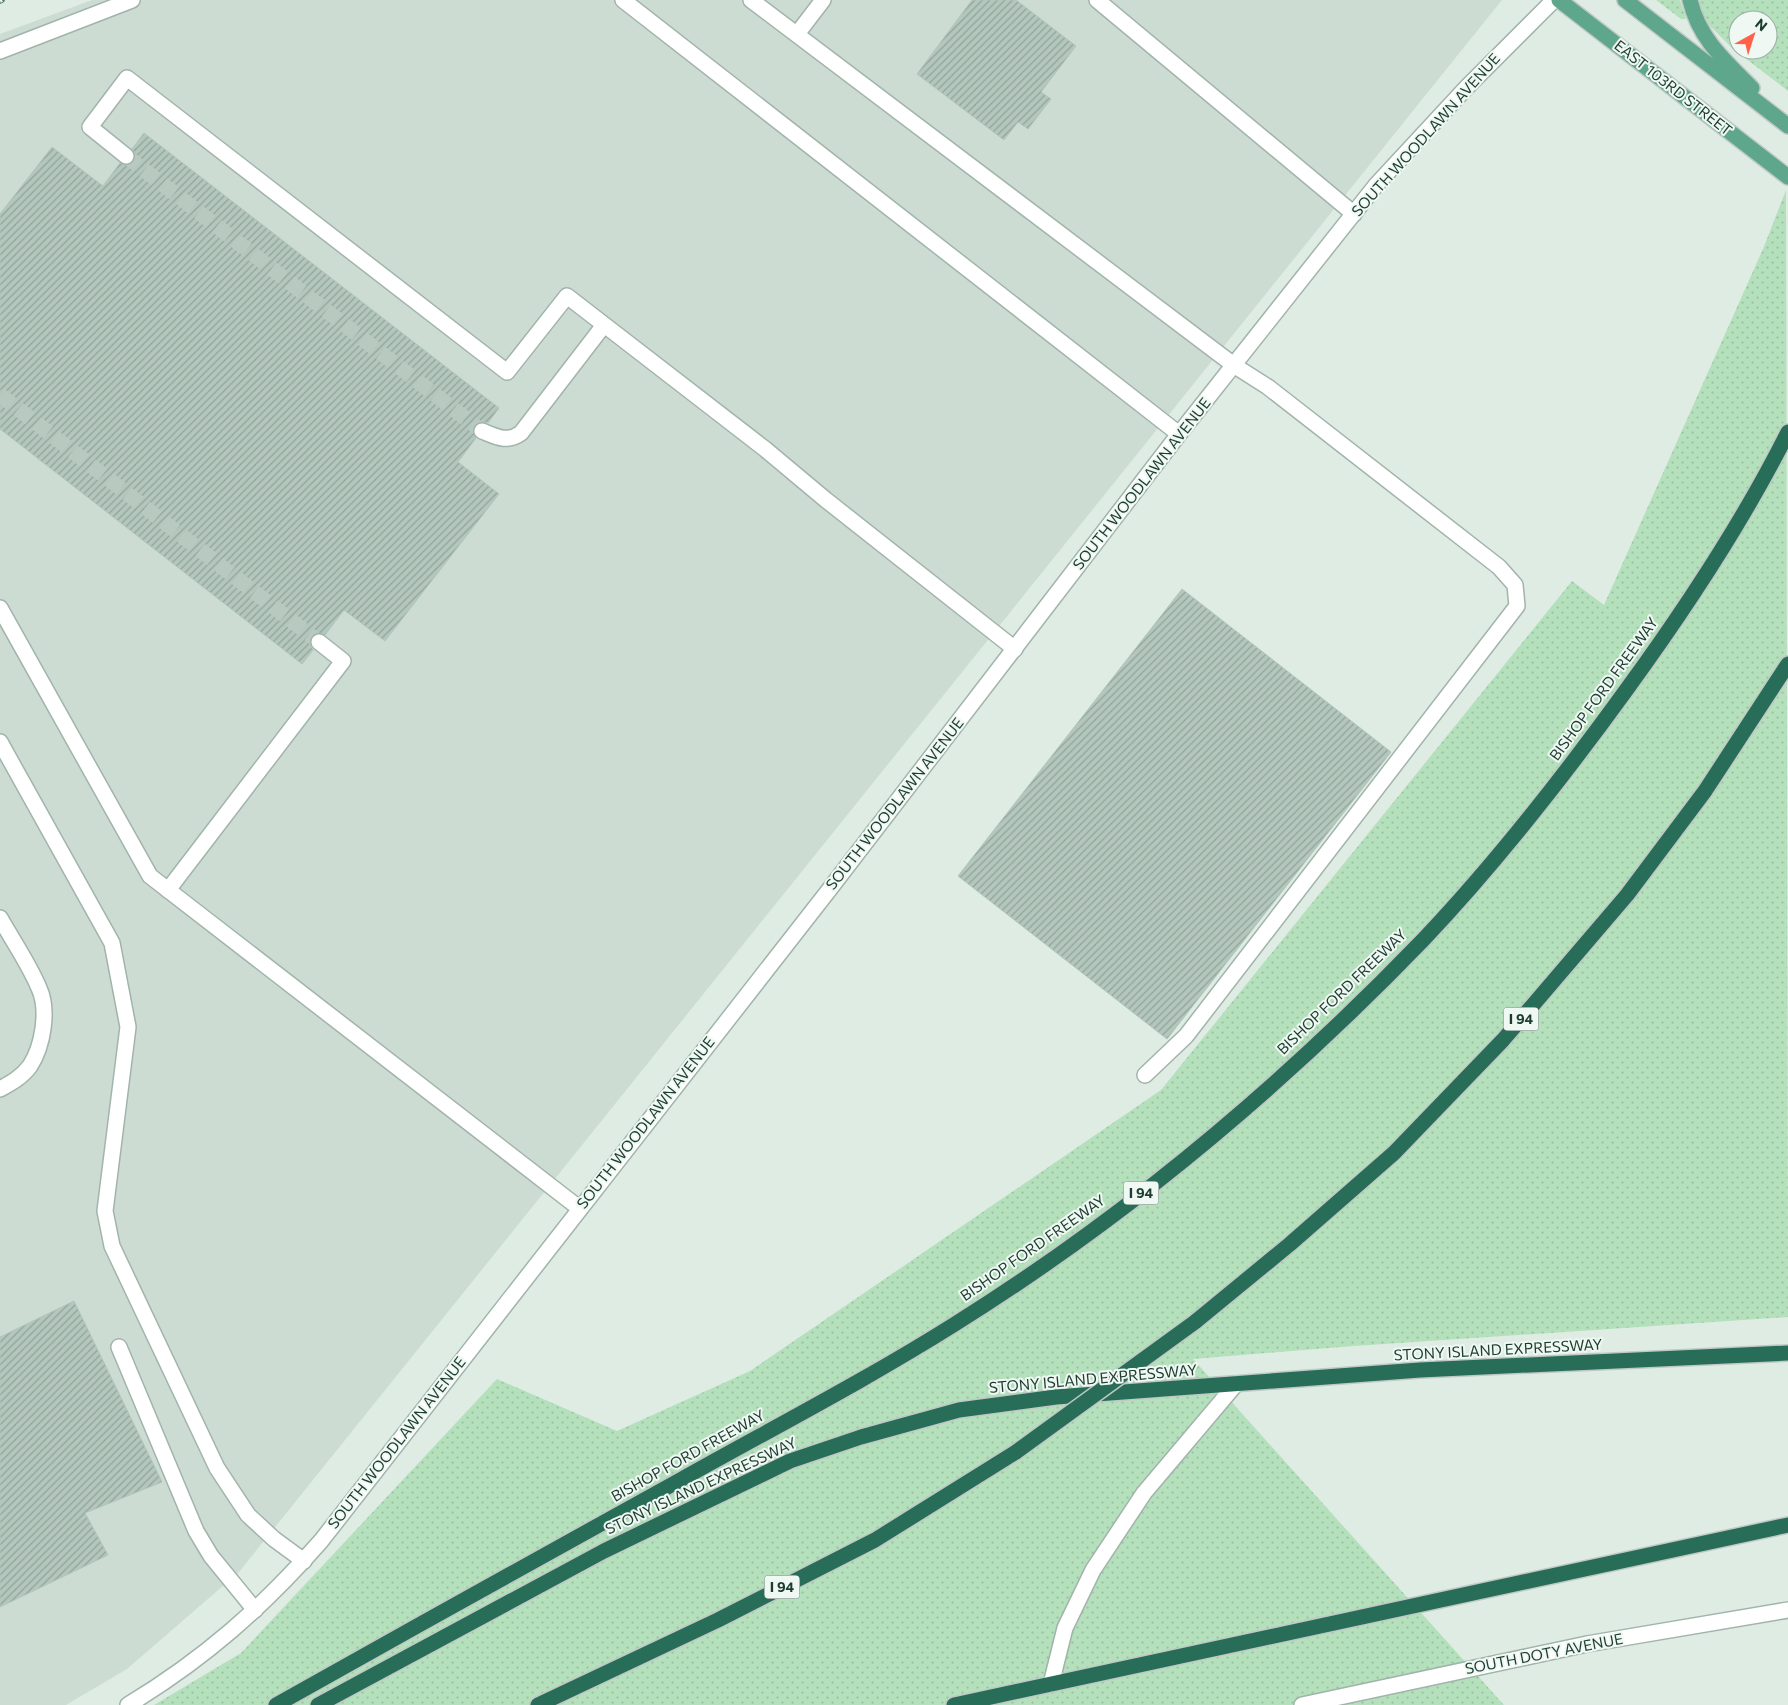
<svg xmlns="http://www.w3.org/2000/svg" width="1788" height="1705" font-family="Commissioner,sans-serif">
	<defs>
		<pattern id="grass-dots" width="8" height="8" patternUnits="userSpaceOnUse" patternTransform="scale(1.25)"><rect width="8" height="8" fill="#b5e0bc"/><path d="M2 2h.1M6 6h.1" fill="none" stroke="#9bc1a2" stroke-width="1.8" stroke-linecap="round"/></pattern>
		<pattern id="building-hatch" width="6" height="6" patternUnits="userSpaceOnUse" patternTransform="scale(1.25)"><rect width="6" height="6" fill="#b4c7bd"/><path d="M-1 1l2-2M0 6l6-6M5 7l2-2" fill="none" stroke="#92a39a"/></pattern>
	</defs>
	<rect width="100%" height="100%" fill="#dfece4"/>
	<path fill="#cddcd3" d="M92,0H1502L239,1572L127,1669L66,1705H0V34Z"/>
	<g fill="url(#grass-dots)" fill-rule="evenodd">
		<path d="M1656,0H1680L1686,19H1681Z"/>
		<path d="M1697,0H1788V91L1732,48L1709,25ZM1738,20H1768V50H1738Z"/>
		<path d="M1786,190L1788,1317L1354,1346L1193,1359L1504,1705H154L241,1653L497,1379L617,1431L750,1371L1161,1090L1572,581L1604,605L1763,249Z"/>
	</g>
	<g fill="url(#building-hatch)" stroke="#b0c6bb">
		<path d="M972,0H1016L1076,46L1041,92L1051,99L1028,129L1018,122L1004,140L917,74Z"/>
		<path d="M144,133L499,408L488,423L481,422L476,424L473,432L476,438L458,462L499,494L385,641L344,610L325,635L316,633L311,637L310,645L313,650L302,664L0,429V214L52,147L103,186L120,163L129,165L134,161L135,153L132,149Z"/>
		<path d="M1182,589L1391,752L1167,1039L958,876Z"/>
		<path d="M74,1301L162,1482L85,1513L108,1555L0,1607V1337Z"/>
	</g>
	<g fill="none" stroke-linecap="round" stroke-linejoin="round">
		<g stroke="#b8c9c0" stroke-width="15" stroke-dasharray="15 8" stroke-linecap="butt">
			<path d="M126,156L482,431"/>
			<path d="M0,395L319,642"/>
		</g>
		<defs>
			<g id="minor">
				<path d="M623,0L1179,434"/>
				<path d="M751,0L1235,366L1268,387L1499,567L1515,585L1517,606L1186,1036L1145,1075"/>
				<path d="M1097,0L1354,214"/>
				<path d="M797,34L823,0"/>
				<path d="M0,51L132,0"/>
				<path d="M126,156L90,127L127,78L507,372L567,296L765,449L826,500L1015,649"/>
				<path d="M482,431C497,437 507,443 521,433L604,325"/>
				<path d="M0,608L150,876L579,1208"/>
				<path d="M0,742L112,943L128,1027L105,1211L112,1246L217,1468L248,1515L274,1539L304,1561"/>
				<path d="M168,890L343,661L319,642"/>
				<path d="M0,918C13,941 29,964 39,988C49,1010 43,1046 30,1066C22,1077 11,1083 0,1089"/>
				<path d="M119,1347L196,1531L211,1556L255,1610"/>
				<path d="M1051,1684L1065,1628L1093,1570L1144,1493L1236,1384"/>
				<path d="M128,1705C204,1659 262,1608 321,1541L829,890L1179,434L1377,184L1466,88L1554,0"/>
				<path d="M1302,1705L1587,1644L1788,1610"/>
			</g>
			<g id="major">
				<path d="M1559,0L1788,177"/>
				<path d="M1625,0L1788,126"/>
				<path d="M1690,0C1699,39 1725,61 1752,88"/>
			</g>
			<g id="highway">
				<path d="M1195,1322L1290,1244L1394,1153L1503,1040L1627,895L1705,791L1788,664"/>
				<path d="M276,1705C411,1629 546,1554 682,1479C773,1428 866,1380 955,1324C1126,1217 1283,1085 1423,940C1497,862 1564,776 1627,689C1686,608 1743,522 1788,432"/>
				<path d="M318,1705L604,1551L790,1461L861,1437L959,1410L1056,1397L1420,1370L1788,1353"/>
				<path d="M538,1705L718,1620L875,1540L1016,1452"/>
				<path d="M954,1705L1788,1525"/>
			</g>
		</defs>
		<use href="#minor" stroke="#a1b4ab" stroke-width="18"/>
		<use href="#major" stroke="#c0c9c5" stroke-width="18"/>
		<use href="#highway" stroke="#c0c9c5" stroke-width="18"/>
		<use href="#minor" stroke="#fff" stroke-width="15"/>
		<use href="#major" stroke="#5ea68c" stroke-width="15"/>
		<use href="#highway" stroke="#276d57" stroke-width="15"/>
		<defs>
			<path id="rail" d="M0,1L2,0"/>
		</defs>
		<use href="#rail" stroke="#58796d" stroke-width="5.5"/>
		<use href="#rail" stroke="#eff8f3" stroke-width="4" stroke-dasharray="11" stroke-linecap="butt"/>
		<defs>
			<path id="highway-bridge" d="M1016,1452L1195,1322"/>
		</defs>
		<use href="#highway-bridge" stroke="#c0c9c5" stroke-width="18" stroke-linecap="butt"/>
		<use href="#highway-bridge" stroke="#276d57" stroke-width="15"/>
	</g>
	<g text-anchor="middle" stroke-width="4" stroke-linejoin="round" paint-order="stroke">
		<g fill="#eff8f3" stroke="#5d756b" stroke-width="1">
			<rect x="1503.5" y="1007.5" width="35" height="23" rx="4"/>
			<rect x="1123.5" y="1181.5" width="35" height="23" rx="4"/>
			<rect x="764.5" y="1575.5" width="35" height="23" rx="4"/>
		</g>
		<g font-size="14" font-weight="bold" fill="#1e3d31">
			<text x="1521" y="1024">I 94</text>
			<text x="1141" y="1198">I 94</text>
			<text x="782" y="1592">I 94</text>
		</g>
		<g font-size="15" fill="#1e3d31" stroke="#eff8f3">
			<text transform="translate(1673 88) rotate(38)" y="5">EAST 103RD STREET</text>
			<text transform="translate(1426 135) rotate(-48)" y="5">SOUTH WOODLAWN AVENUE</text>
			<text transform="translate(1142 484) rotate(-52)" y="5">SOUTH WOODLAWN AVENUE</text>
			<text transform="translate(1604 689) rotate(-54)" y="5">BISHOP FORD FREEWAY</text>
			<text transform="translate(895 804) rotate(-52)" y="5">SOUTH WOODLAWN AVENUE</text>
			<text transform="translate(1342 992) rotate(-44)" y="5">BISHOP FORD FREEWAY</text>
			<text transform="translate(646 1123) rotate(-52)" y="5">SOUTH WOODLAWN AVENUE</text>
			<text transform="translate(1033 1248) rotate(-35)" y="5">BISHOP FORD FREEWAY</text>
			<text transform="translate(1498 1350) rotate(-3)" y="5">STONY ISLAND EXPRESSWAY</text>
			<text transform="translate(1093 1379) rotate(-5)" y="5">STONY ISLAND EXPRESSWAY</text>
			<text transform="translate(397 1443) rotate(-52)" y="5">SOUTH WOODLAWN AVENUE</text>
			<text transform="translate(688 1456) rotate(-29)" y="5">BISHOP FORD FREEWAY</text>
			<text transform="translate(701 1486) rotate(-25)" y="5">STONY ISLAND EXPRESSWAY</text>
			<text transform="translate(1544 1654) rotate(-11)" y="5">SOUTH DOTY AVENUE</text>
		</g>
	</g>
	<g transform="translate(1753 35) rotate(39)"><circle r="24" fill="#eff8f3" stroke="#9bada5"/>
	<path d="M0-4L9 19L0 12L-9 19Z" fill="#ff6249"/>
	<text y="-8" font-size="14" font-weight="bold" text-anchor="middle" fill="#1e3d31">N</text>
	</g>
</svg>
